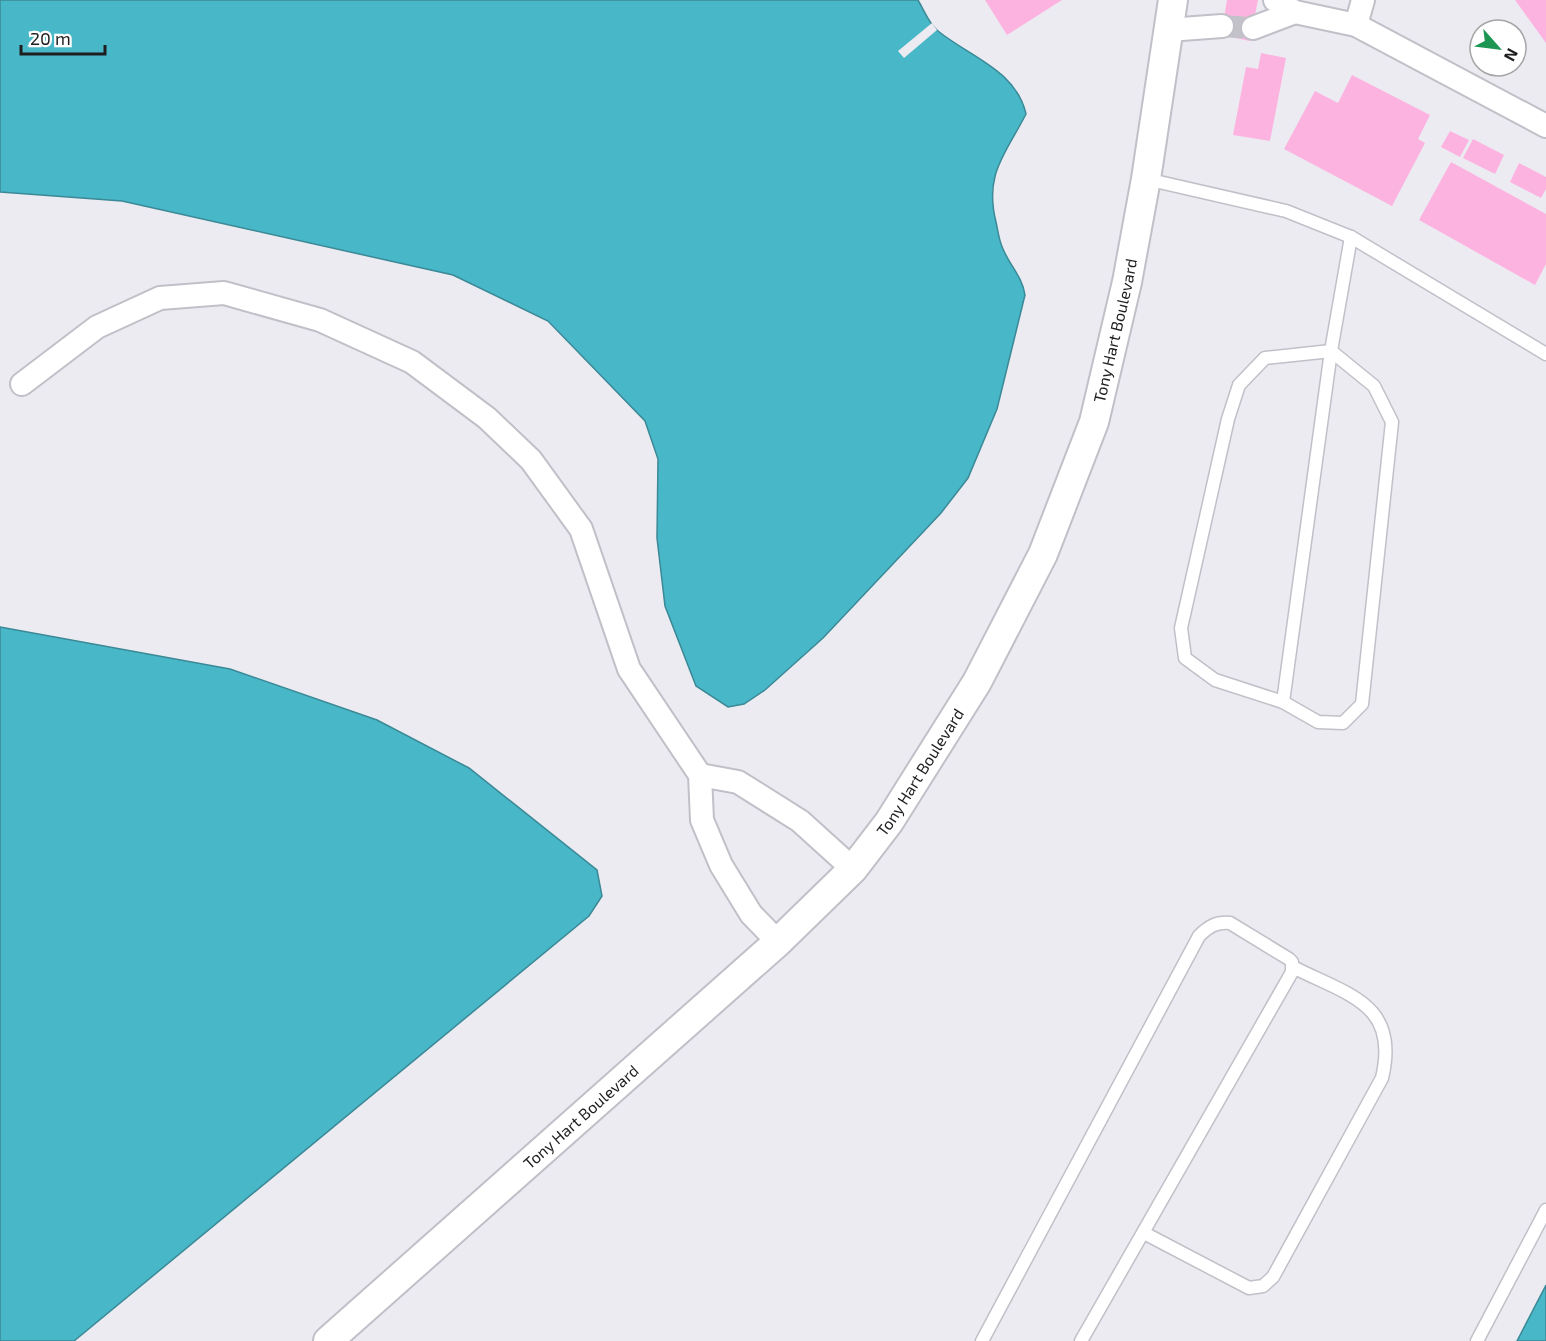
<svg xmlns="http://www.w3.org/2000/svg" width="1546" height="1341" font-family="'Exo 2',sans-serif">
	<rect width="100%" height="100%" fill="#ecebf2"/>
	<g fill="#48b7c8" stroke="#3b8996" stroke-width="1.5">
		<path d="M0,0H918C924,10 929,24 938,31C970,57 1016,70 1026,114C1005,155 984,174 996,222C998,231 999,241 1003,249C1010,266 1022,276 1025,295L997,409L968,478L941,513L823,638L765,690L744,704L728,707L696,686L665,606L657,538L658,459L645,421L548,321L453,275L122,201L0,192Z"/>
		<path d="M0,627L230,669L377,720L469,768L597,870L602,896L589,916L74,1341H0Z"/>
		<path d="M1546,1285V1341H1517Z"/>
	</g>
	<path fill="#ecebf2" d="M932,23L937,30L904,58L898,51Z"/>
	<g fill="#fdb3e0">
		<path d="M985,0H1062L1007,35Z"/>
		<path d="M1227,0H1258L1250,41L1221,35Z"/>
		<path d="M1515,0H1546V43Z"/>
		<path d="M1261,53L1286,58L1270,141L1233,135L1246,67L1258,69Z"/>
		<path d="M1352,75L1430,115L1418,139L1425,143L1392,206L1284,149L1315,91L1338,103Z"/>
		<path d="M1450,131L1469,140L1460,157L1441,147Z"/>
		<path d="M1473,139L1504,155L1495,174L1463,158Z"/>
		<path d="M1451,162L1546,214V264L1535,285L1419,220Z"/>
		<path d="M1519,163L1546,177V189L1541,198L1510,182Z"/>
	</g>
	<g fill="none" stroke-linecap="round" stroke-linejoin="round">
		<path stroke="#c3c2c8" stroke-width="22" stroke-dasharray="22 11" stroke-linecap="butt" d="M1222,26L1253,28"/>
		<defs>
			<g id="service">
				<path d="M1146,179L1286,211L1351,237L1546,354"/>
				<path d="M1331,351L1374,386L1392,422L1362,704L1343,723L1318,722L1283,702L1215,680L1185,658L1181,628L1228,419L1239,385L1265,358Z"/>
				<path d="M1283,702L1331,351L1351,237"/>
				<path d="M1144,1233L1249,1288L1263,1286L1273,1277L1382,1078C1400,1003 1347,995 1293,967"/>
				<path d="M982,1341L1199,936C1209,926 1216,922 1230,923L1289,959L1292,962V972L1081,1341"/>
				<path d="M1477,1341L1546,1210"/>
			</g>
			<g id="minor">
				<path d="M1275,0L1295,12L1356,25L1546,126"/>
				<path d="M1356,25L1363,0"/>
				<path d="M1253,28L1295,12"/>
				<path d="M1168,30L1222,26"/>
				<path d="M22,384L97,327L160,298L224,293L320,320L412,362L487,418L531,460L581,529L629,669L700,775L702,820L721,865L751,914L778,942"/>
				<path d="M700,775L738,782L800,821L853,869"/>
			</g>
			<g id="tertiary">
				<path id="s1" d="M328,1341L778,942L853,869L889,822L977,682L1043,554L1094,422L1127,282L1146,179L1173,0"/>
			</g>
		</defs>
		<use href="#service" stroke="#c1c0c8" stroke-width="15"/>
		<use href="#minor" stroke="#c1c0c8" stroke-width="26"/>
		<use href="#tertiary" stroke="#c1c0c8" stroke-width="32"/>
		<use href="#service" stroke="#fff" stroke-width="12"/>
		<use href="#minor" stroke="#fff" stroke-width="22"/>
		<use href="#tertiary" stroke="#fff" stroke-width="28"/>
	</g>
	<g text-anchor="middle" stroke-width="4.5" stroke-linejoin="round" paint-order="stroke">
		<g font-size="16" fill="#1e1e20" stroke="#fff">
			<text dy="6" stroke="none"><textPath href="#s1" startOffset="1310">Tony Hart Boulevard</textPath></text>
			<text dy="6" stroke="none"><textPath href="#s1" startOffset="824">Tony Hart Boulevard</textPath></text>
			<text dy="6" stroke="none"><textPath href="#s1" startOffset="338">Tony Hart Boulevard</textPath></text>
		</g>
	</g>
	<g transform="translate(1498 48) rotate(118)"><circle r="28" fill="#ffffff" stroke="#a5a5a6" stroke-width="1.5"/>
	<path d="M0-4.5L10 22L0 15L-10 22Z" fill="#1d9653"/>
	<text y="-9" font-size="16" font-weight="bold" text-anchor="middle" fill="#1e1e20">N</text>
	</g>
	<path d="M21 45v9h84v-9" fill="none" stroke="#1e1e20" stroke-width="3"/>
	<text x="30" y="45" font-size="18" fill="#1e1e20" stroke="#ffffff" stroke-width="4.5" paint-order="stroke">20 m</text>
</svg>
